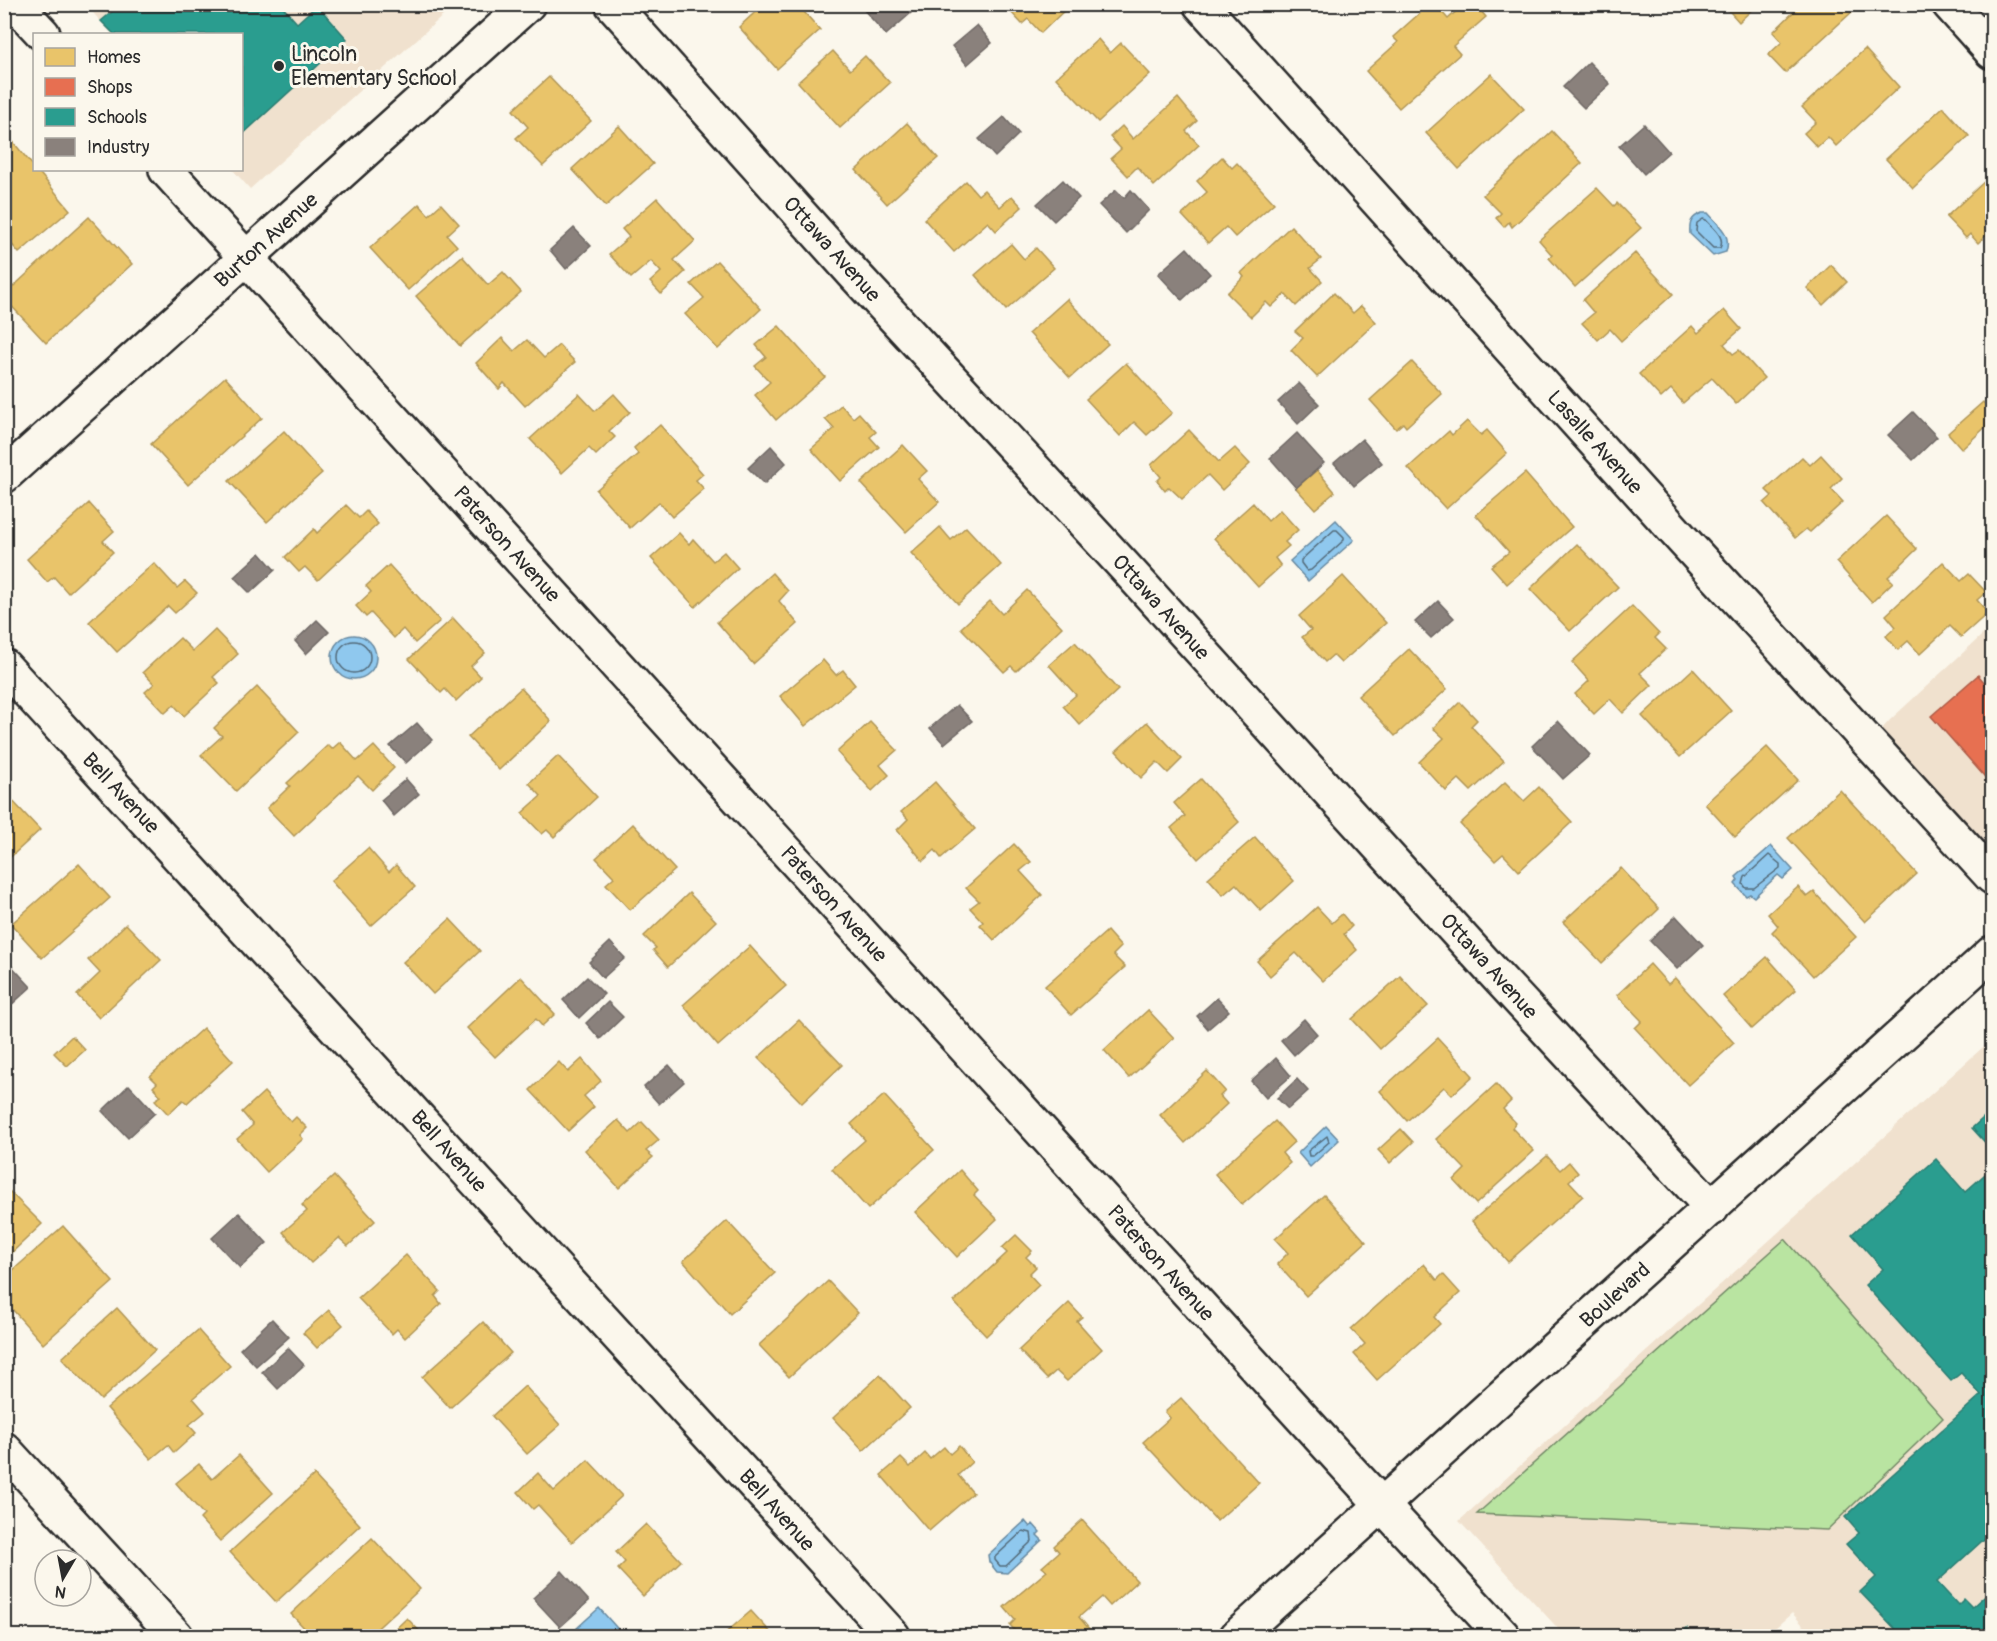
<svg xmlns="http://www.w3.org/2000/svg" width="1997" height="1641" font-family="Pangolin,sans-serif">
	<rect width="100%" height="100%" fill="#fbf7ec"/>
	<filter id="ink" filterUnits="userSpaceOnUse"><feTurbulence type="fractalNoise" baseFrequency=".0167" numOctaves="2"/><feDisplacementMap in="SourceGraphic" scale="12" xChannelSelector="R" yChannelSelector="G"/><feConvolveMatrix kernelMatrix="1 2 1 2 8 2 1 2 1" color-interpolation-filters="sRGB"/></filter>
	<g filter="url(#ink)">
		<g fill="#f0e1ce">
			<path d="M86,5H455L250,189L233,170H242V34H112Z"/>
			<path d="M1992,626V878L1869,743L1890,720Z"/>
			<path d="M1992,1039V1636H1813L1792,1613L1766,1636H1565L1459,1521Z"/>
		</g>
		<path fill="#b9e4a1" stroke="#728866" stroke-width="1.5" d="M1785,1239L1943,1418L1827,1530L1477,1514Z"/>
		<g fill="#8fc8ee" stroke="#6789a0" stroke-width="1.5">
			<path d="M1702,213H1708C1719,226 1732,234 1726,252L1713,256L1690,234C1689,223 1691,217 1702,213Z"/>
			<path d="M1336,520L1354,540L1308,581L1290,561Z"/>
			<circle cx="354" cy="657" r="22"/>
			<path d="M1771,846L1793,870L1783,879L1778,875L1754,897L1750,894L1746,896L1735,884L1738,880L1736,877Z"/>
			<path d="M1326,1126L1339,1140L1310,1167L1298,1153Z"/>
			<path d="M1025,1521L1030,1527L1033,1524L1040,1532L1037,1535L1042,1540L1007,1573L997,1572L989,1562L988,1555Z"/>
			<path d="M599,1608L624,1636H584L577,1628Z"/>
		</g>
		<g fill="#e9c46a" stroke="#b09657" stroke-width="1.5">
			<path d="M764,4H797L820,30L777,69L739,27Z"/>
			<path d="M1019,4H1071L1041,33L1028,19L1022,24L1011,12Z"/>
			<path d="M1430,4H1435L1448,19L1464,4H1475L1486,17L1453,46L1460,54L1399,108L1366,71L1398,42L1393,37Z"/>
			<path d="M1723,4H1758L1739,22Z"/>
			<path d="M1802,4H1846L1853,11L1785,73L1768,55L1782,42L1773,32Z"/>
			<path d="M1098,39L1110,53L1121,43L1150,74L1098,122L1056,78Z"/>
			<path d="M1865,49L1899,87L1836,146L1828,137L1817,147L1804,133L1816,122L1802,107Z"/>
			<path d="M833,51L850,70L865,56L890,83L840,128L798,82Z"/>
			<path d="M1491,74L1524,109L1459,169L1426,133Z"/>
			<path d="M549,77L591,121L543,166L516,138L528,127L513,110Z"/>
			<path d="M1178,98L1197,121L1186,131L1199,145L1154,186L1137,167L1128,176L1111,158L1121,149L1110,137L1122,126L1133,139Z"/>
			<path d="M1943,107L1969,136L1913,188L1886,159Z"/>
			<path d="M907,123L938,158L887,204L856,170Z"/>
			<path d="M619,126L653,164L606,206L572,169Z"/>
			<path d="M4,131L34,167V170H37L70,210L19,253L4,235Z"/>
			<path d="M1552,131L1582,163L1512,227L1509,222L1504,227L1496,218L1501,213L1483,195Z"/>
			<path d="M1222,157L1232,168L1237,163L1274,203L1235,237L1226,227L1208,243L1182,215L1207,192L1197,181Z"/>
			<path d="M1987,179L1992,185V230L1978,243L1970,234L1966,238L1946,217Z"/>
			<path d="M966,181L978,195L984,190L1000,207L1012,196L1022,207L996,231L988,222L954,252L924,219Z"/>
			<path d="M1597,188L1614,206L1617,203L1641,228L1575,287L1549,258L1552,255L1539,240Z"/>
			<path d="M657,198L695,241L674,260L685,272L661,294L650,282L661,272L651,261L631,278L609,254L629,237L622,229Z"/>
			<path d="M419,204L429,215L441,204L459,224L447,235L457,246L408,290L370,248Z"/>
			<path d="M89,217L132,264L46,343L4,298V295Z"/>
			<path d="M1291,226L1321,259L1310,268L1322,281L1296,306L1285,294L1271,307L1266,302L1251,317L1227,293L1244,277L1241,273Z"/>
			<path d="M1011,244L1024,259L1036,248L1054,268L1006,310L975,275Z"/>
			<path d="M1635,253L1673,294L1621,341L1610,329L1598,340L1582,323L1594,313L1583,300Z"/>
			<path d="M462,256L488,285L503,272L521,292L460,346L416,296Z"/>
			<path d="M717,261L761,309L718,349L685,314L704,298L691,284Z"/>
			<path d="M1831,265L1847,282L1823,305L1807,288Z"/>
			<path d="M1334,293L1353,313L1361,306L1376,322L1317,377L1291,350L1303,338L1295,331Z"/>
			<path d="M1067,299L1108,344L1070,378L1029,333Z"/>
			<path d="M1724,310L1741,329L1724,344L1733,354L1739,350L1764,378L1736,404L1712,378L1683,403L1671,389L1661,398L1639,374L1692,326L1698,333Z"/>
			<path d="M779,326L825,377L776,420L755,395L770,382L755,366L766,357L756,345Z"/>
			<path d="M502,338L514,351L527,340L544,358L559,345L575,362L525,406L504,383L499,389L476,363Z"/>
			<path d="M1412,362L1442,394L1406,427L1403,423L1396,429L1370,400Z"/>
			<path d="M1126,363L1172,413L1147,435L1134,422L1120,436L1086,399Z"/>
			<path d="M225,377L262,418L188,485L151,444Z"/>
			<path d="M579,394L595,411L614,394L630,412L609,431L615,437L596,455L589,448L562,473L530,439Z"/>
			<path d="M1983,402L1992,412V421L1962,449L1948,433Z"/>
			<path d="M841,405L853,418L859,413L876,432L870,437L879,447L840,481L811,449L834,429L825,419Z"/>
			<path d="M1467,421L1481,435L1487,430L1507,453L1446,509L1408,468L1449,431L1452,435Z"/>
			<path d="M660,425L703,474L696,480L704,489L672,517L659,502L630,528L596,490L638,454L634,448Z"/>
			<path d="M1189,430L1219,462L1235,448L1250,464L1222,490L1208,475L1182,499L1169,487L1165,491L1157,481L1161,477L1151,465Z"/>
			<path d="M284,431L322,473L267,522L229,481Z"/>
			<path d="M903,445L927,471L918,479L939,502L906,532L861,483Z"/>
			<path d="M1821,455L1842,478L1831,489L1843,502L1810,532L1806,529L1795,538L1764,503L1772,496L1766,490L1802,457L1810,465Z"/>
			<path d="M1317,470L1335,492L1315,509L1296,488Z"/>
			<path d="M1525,473L1572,527L1507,584L1491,566L1509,552L1476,515Z"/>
			<path d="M89,503L114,531L103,541L113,552L68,593L54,577L47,582L27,559Z"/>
			<path d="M1253,503L1268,521L1280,510L1298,530L1285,542L1289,546L1275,558L1281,566L1258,587L1214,538Z"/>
			<path d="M346,505L359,518L366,511L378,524L318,580L305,567L299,572L285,557L314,529L317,533Z"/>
			<path d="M1886,516L1917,549L1888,577L1893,582L1872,602L1836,562Z"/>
			<path d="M940,527L951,540L966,527L1001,565L958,604L911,553Z"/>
			<path d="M679,533L689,544L693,539L713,561L724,552L738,568L695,607L651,558Z"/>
			<path d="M1577,544L1618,587L1570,631L1530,589Z"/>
			<path d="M1943,562L1961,581L1969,574L1986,592L1977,600L1988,613L1961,637L1950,626L1920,654L1908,641L1898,650L1886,636L1896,627L1886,615Z"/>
			<path d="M154,563L177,588L185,581L197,593L175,613L168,606L117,652L89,622Z"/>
			<path d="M389,565L440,621L415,643L403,629L394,638L371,613L366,617L356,606L371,592L366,586Z"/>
			<path d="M772,573L788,591L779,601L798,624L753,664L717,622Z"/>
			<path d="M1343,576L1386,623L1341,663L1333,655L1325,662L1302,637L1311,630L1299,616Z"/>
			<path d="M1027,590L1062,627L1016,671L1011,666L1004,672L961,628L990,601L1002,614Z"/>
			<path d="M1632,606L1659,634L1655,638L1666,649L1640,673L1652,685L1623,713L1610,699L1594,714L1575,694L1589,681L1572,662Z"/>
			<path d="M453,618L485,653L471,666L481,677L456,701L445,689L441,693L409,659Z"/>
			<path d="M215,630L238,654L213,677L219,683L184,716L174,705L165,713L145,692L154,684L143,672L180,638L193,651Z"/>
			<path d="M1075,642L1118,690L1080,725L1063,706L1076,695L1049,665Z"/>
			<path d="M1409,649L1447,689L1395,736L1358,696Z"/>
			<path d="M823,660L836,675L843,670L855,685L805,726L780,696Z"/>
			<path d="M1693,669L1731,711L1680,757L1642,716Z"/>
			<path d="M257,687L299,732L236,791L201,755L222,736L214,728Z"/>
			<path d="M521,688L551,721L499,770L468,737Z"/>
			<path d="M1460,702L1477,720L1471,726L1504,761L1471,791L1459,779L1446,791L1419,762L1444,738L1433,728Z"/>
			<path d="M870,722L897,750L880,765L889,775L872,791L837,752Z"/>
			<path d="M1147,722L1182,759L1168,773L1157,762L1141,778L1116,751Z"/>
			<path d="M340,742L357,761L374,746L394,768L372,790L358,776L294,836L267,808L290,786L287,783L328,745L332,749Z"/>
			<path d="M1767,747L1798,780L1735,837L1705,804Z"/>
			<path d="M558,756L597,797L554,837L547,830L542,834L522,813L541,796L529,783Z"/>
			<path d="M1201,779L1239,822L1198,859L1171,828L1185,816L1174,803Z"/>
			<path d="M935,782L975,829L941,858L935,850L923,861L897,830L908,819L901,812Z"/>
			<path d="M1505,782L1524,801L1539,787L1572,822L1519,871L1503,854L1495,861L1460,824Z"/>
			<path d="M1840,790L1917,874L1865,922L1788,838Z"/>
			<path d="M8,796L40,830L4,863V800Z"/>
			<path d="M633,824L675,870L630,910L606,884L614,877L596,858Z"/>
			<path d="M1255,837L1294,881L1261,911L1236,884L1223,895L1208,878Z"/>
			<path d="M1014,844L1031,862L1020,871L1042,895L994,940L980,925L983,922L970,908L979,901L966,888Z"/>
			<path d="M368,848L389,872L396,865L415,887L371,926L331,881Z"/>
			<path d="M79,864L110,898L42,958L11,924Z"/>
			<path d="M1621,868L1659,909L1602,963L1563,922Z"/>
			<path d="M1798,887L1807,897L1814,892L1856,937L1813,976L1772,932L1778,926L1768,914Z"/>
			<path d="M689,893L716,921L668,967L653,950L656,948L644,936Z"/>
			<path d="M1317,907L1332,923L1342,914L1352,926L1344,934L1357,950L1323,981L1296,953L1270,976L1257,961Z"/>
			<path d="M450,919L480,951L433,994L403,962Z"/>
			<path d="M126,924L161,960L99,1018L77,995L100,973L88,960Z"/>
			<path d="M1107,931L1121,947L1113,955L1125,967L1071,1015L1045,986Z"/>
			<path d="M750,946L786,986L718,1046L683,1005Z"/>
			<path d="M1767,957L1796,990L1752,1029L1723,996Z"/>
			<path d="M1650,964L1668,984L1675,978L1734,1043L1688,1085L1635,1028L1642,1021L1617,995Z"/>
			<path d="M1400,976L1428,1006L1380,1049L1352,1019Z"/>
			<path d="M521,977L555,1014L542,1026L536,1019L495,1057L467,1028Z"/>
			<path d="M1148,1010L1174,1038L1129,1078L1104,1050Z"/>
			<path d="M799,1020L842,1065L802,1103L758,1058Z"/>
			<path d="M203,1028L233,1061L187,1103L183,1100L168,1114L155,1100L161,1096L153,1087L157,1083L150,1076Z"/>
			<path d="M72,1036L85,1050L67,1066L54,1053Z"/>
			<path d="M1438,1038L1473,1076L1452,1095L1444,1087L1407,1121L1380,1091Z"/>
			<path d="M582,1059L601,1081L584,1096L594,1107L568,1131L530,1090L559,1062L568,1072Z"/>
			<path d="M1207,1071L1225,1091L1220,1096L1227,1104L1185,1143L1160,1115Z"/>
			<path d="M1496,1084L1511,1101L1503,1109L1516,1123L1512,1128L1534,1151L1476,1204L1454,1180L1465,1169L1436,1139Z"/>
			<path d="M264,1092L291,1122L296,1117L307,1128L300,1135L303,1139L267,1172L237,1139L253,1125L242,1112Z"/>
			<path d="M884,1095L934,1150L868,1209L832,1169L865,1140L851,1124Z"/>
			<path d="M618,1120L630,1133L642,1122L659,1140L646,1151L653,1157L619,1188L585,1150Z"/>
			<path d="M1275,1121L1294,1142L1282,1153L1290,1163L1242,1205L1215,1174Z"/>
			<path d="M1401,1129L1413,1142L1390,1163L1378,1150Z"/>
			<path d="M1547,1156L1560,1170L1569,1162L1578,1173L1569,1181L1583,1196L1508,1262L1472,1221Z"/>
			<path d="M960,1170L978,1191L974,1195L997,1219L957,1257L915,1212Z"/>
			<path d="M334,1176L375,1221L348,1246L339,1238L311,1263L283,1232L307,1211L302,1205Z"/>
			<path d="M4,1186L42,1224L4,1260Z"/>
			<path d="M1324,1195L1366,1242L1306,1296L1277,1264L1288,1253L1275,1239Z"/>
			<path d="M727,1221L775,1273L730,1314L683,1261Z"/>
			<path d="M63,1226L113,1282L43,1344L4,1300V1278Z"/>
			<path d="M1016,1235L1032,1251L1026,1257L1036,1267L1029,1274L1039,1285L986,1336L954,1302L1007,1253L1002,1248Z"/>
			<path d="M406,1255L440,1291L435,1296L441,1304L405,1338L397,1329L392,1334L358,1298Z"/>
			<path d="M1424,1264L1437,1280L1443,1274L1460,1293L1434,1317L1440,1324L1377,1380L1354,1354L1365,1344L1351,1329Z"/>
			<path d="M828,1281L858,1313L789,1377L759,1345Z"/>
			<path d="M1069,1303L1082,1317L1077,1321L1102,1349L1067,1381L1056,1371L1047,1379L1019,1350Z"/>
			<path d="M117,1308L155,1350L101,1400L62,1358Z"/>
			<path d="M329,1310L343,1325L317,1348L303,1333Z"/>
			<path d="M483,1322L511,1353L450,1408L422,1377Z"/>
			<path d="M198,1330L230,1366L193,1398L205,1412L189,1425L196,1433L174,1453L168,1445L151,1459L107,1408Z"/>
			<path d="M880,1375L910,1408L863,1451L833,1418Z"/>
			<path d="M525,1386L560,1425L527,1454L492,1416Z"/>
			<path d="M1181,1398L1259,1483L1217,1521L1143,1442L1170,1418L1165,1412Z"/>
			<path d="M959,1446L972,1462L958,1475L973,1493L929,1531L881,1475L901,1458L910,1467L925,1453L930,1459L944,1447L950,1454Z"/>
			<path d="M239,1455L273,1493L220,1541L200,1519L204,1515L176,1483L199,1464L212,1479Z"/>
			<path d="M588,1460L622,1496L572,1542L538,1505L533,1509L518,1492L538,1473L554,1491Z"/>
			<path d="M314,1475L360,1525L276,1602L230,1552Z"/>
			<path d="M1082,1520L1137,1581L1110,1606L1102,1597L1079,1617L1090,1630L1083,1636H1010L1016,1632L1010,1625L1015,1620L1004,1607L1047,1571L1042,1567L1059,1552L1054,1546Z"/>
			<path d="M646,1524L681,1561L643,1596L618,1569L625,1562L616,1552Z"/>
			<path d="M372,1538L420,1589L369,1636H312L291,1614Z"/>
			<path d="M751,1611L774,1636H722Z"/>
			<path d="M407,1618L424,1636H388Z"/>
		</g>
		<path fill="#e76f51" stroke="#af5b46" stroke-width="1.5" d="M1978,675L1992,691V785L1931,716Z"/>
		<g fill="#2a9d8f" stroke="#2a7b71" stroke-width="1.5">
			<path d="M107,4H280L297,23L317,5L347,39L242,135V34H114L101,21L113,11Z"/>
			<path d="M1992,1110V1150L1972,1128Z"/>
			<path d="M1936,1159L1965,1192L1992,1168V1532L1937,1582L1958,1605L1964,1599L1972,1607L1992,1589V1636H1902L1860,1592L1876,1577L1846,1544L1859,1533L1845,1517L1981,1395L1961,1373L1951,1381L1865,1285L1883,1269L1852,1234Z"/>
			<path d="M1687,1628L1695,1636H1677Z"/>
		</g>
		<g fill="#8a817c" stroke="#6e6764" stroke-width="1.5">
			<path d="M870,4H903L911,13L886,35L864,10Z"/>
			<path d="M977,25L992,43L967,65L952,46Z"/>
			<path d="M1589,62L1610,84L1584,108L1563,87Z"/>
			<path d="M1004,117L1019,134L995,157L979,139Z"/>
			<path d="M1644,124L1669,152L1644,174L1619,146Z"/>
			<path d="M1063,180L1079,198L1054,221L1037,204Z"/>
			<path d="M1116,190L1124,198L1131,190L1149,210L1126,233L1099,205Z"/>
			<path d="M574,228L591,246L566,269L550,250Z"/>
			<path d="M1187,248L1210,274L1182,300L1158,274Z"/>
			<path d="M1299,383L1319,404L1298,424L1278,402Z"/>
			<path d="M1913,412L1937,437L1913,460L1888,435Z"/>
			<path d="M1297,433L1324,463L1296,488L1270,458Z"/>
			<path d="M1362,439L1382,463L1354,486L1334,463Z"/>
			<path d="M771,446L786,463L764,484L748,468Z"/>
			<path d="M260,553L275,570L250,593L234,577Z"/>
			<path d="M1438,601L1454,618L1431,638L1415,622Z"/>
			<path d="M317,620L329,632L306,654L295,641Z"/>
			<path d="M957,705L972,721L944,744L930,728Z"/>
			<path d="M1558,721L1590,755L1563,779L1532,746Z"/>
			<path d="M417,723L432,740L406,763L390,746Z"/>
			<path d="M406,779L419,794L394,816L381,800Z"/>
			<path d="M1676,916L1703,945L1677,969L1650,941Z"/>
			<path d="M610,942L625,958L603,978L589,962Z"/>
			<path d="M7,961L31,987L8,1008L4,1005V963Z"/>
			<path d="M587,977L604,994L579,1018L563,1000Z"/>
			<path d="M1217,998L1229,1011L1208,1029L1197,1016Z"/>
			<path d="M608,1002L623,1017L600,1039L586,1023Z"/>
			<path d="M1304,1019L1317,1034L1294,1055L1281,1040Z"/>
			<path d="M1276,1058L1291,1076L1266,1098L1251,1081Z"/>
			<path d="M669,1065L684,1082L659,1104L644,1087Z"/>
			<path d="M1297,1079L1308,1091L1288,1109L1277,1098Z"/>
			<path d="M129,1085L155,1113L128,1138L102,1111Z"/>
			<path d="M239,1213L267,1243L240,1268L212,1238Z"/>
			<path d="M272,1319L289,1337L256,1366L240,1349Z"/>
			<path d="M288,1348L304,1365L278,1389L262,1372Z"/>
			<path d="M562,1571L589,1601L560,1627L533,1598Z"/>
		</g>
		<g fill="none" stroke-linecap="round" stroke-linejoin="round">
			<g stroke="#536a79" stroke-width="1.5">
				<path d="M1703,219L1706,220C1713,228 1726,237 1720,248H1713L1696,231L1697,223Z"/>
				<path d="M1334,530H1337L1344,537V540L1311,570L1307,571L1301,563V560Z"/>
				<circle cx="354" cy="657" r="16"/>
				<path d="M1769,855L1780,864V868L1754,888H1746L1743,884L1745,877Z"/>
				<path d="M1327,1136L1329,1142L1313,1156H1309L1308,1151Z"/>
				<path d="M1023,1531L1031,1533L1032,1541L1006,1566H1000L995,1560V1557Z"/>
			</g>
			<defs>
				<g id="street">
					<path d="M15,4L43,34"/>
					<path d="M612,4L853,273L1124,566L1493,972L1712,1208"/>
					<path d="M1200,4L1682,539L1992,877"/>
					<path d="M1949,4L1992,52"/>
					<path d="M166,170L1347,1467L1503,1636"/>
					<path d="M4,476L528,4"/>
					<path d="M4,666L893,1636"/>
					<path d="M4,1449L176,1636"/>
				</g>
				<path id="secondary" d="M1237,1636L1992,953"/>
			</defs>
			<use href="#street" stroke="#2b2b2b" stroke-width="38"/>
			<use href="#secondary" stroke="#2b2b2b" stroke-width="38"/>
			<use href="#street" stroke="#fbf7ec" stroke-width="33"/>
			<use href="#secondary" stroke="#fbf7ec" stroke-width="33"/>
		</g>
	</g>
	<circle fill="#2b2b2b" stroke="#fbf7ec" stroke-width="2" cx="279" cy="66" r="6"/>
	<g text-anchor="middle" stroke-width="6" stroke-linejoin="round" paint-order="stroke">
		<g font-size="21" fill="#2b2b2b" stroke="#fbf7ec" text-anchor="start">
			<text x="291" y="61">Lincoln<tspan x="291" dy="24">Elementary School</tspan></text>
		</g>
		<g font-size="21" fill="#2b2b2b" stroke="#fbf7ec">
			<text transform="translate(266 240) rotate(-42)" y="7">Burton Avenue</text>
			<text transform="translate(832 249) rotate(48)" y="7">Ottawa Avenue</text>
			<text transform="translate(1595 442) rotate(48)" y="7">Lasalle Avenue</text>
			<text transform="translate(507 544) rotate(48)" y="7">Paterson Avenue</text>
			<text transform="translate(1161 607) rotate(48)" y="7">Ottawa Avenue</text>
			<text transform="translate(121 793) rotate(47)" y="7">Bell Avenue</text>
			<text transform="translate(834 904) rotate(48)" y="7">Paterson Avenue</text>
			<text transform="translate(1489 966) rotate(48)" y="7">Ottawa Avenue</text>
			<text transform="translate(449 1151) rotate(48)" y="7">Bell Avenue</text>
			<text transform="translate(1161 1263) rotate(48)" y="7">Paterson Avenue</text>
			<text transform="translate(1615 1295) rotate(-42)" y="7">Boulevard</text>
			<text transform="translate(777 1510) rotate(48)" y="7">Bell Avenue</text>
		</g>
	</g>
	<rect width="1997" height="1641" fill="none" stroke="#fbf7ec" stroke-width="24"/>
	<rect x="12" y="12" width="1973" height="1617" fill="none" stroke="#2b2b2b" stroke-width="2" filter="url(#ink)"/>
	<rect x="33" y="33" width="210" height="138" fill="#fbf7ec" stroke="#a8a59f" stroke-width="1.5"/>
	<rect x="45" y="48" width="30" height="18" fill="#e9c46a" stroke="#a8a59f" stroke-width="1.5"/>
	<text x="87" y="63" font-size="18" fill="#2b2b2b">Homes</text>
	<rect x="45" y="78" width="30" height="18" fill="#e76f51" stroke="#a8a59f" stroke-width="1.5"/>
	<text x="87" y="93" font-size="18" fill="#2b2b2b">Shops</text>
	<rect x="45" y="108" width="30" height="18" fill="#2a9d8f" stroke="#a8a59f" stroke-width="1.5"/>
	<text x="87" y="123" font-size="18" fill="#2b2b2b">Schools</text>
	<rect x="45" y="138" width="30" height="18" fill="#8a817c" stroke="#a8a59f" stroke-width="1.5"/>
	<text x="87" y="153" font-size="18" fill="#2b2b2b">Industry</text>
	<g transform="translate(63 1578) rotate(190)"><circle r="28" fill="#fbf7ec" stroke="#a8a59f" stroke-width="1.5"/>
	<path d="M0-4.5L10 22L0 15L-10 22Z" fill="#2b2b2b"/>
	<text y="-9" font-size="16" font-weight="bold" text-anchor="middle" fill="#2b2b2b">N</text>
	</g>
</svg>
